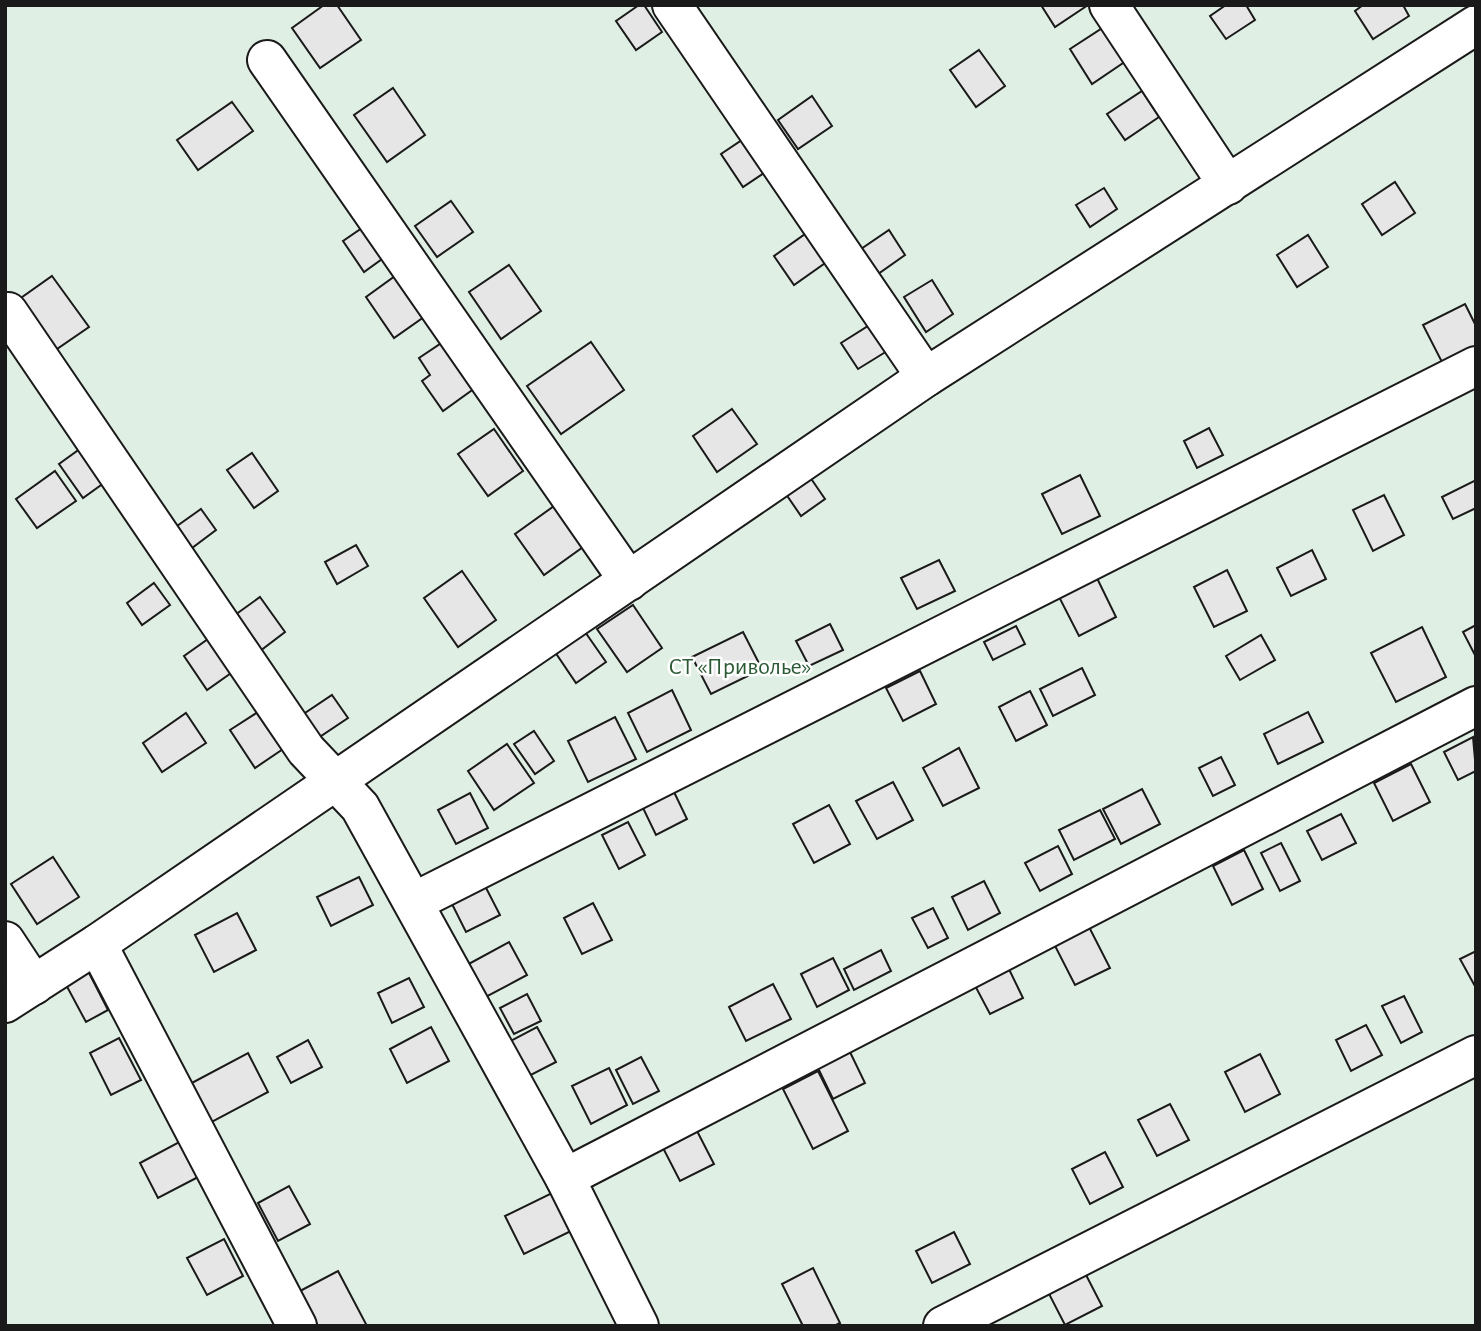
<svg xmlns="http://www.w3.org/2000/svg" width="1481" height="1331" font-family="'Alegreya Sans',sans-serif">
	<rect width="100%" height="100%" fill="#fff"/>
	<rect fill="#e0efe3" stroke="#6a6a6a" stroke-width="2" x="5" y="5" width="1471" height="1321"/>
	<g fill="#e6e6e6" stroke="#1a1a1a" stroke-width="2">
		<path d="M324,5H337L361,40L320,68L292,28Z"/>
		<path d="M639,5H644L662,32L636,50L616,21Z"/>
		<path d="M1041,5H1088L1055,27Z"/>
		<path d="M1226,5H1246L1255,20L1226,39L1210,16Z"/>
		<path d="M1363,5H1403L1409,16L1373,39L1355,11Z"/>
		<path d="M1104,27L1126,61L1092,84L1070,49Z"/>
		<path d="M979,50L1005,86L976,107L950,70Z"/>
		<path d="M393,88L425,135L387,162L354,115Z"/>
		<path d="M1142,91L1159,117L1125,140L1107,114Z"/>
		<path d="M812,96L832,126L798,149L778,120Z"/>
		<path d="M232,102L253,131L198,170L177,140Z"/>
		<path d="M745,138L767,171L743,187L721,154Z"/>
		<path d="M1395,182L1415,213L1382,235L1362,204Z"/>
		<path d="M1104,188L1117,209L1090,227L1076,205Z"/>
		<path d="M451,201L473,232L437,257L415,226Z"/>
		<path d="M368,224L389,254L364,272L343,241Z"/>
		<path d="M889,230L905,255L878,274L861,249Z"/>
		<path d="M808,232L828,261L794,285L774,256Z"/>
		<path d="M1308,235L1328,267L1297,287L1277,255Z"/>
		<path d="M509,265L541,311L501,339L469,292Z"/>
		<path d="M402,271L431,312L394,338L366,297Z"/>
		<path d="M52,276L89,327L54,351L18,300Z"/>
		<path d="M932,280L953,314L926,332L904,297Z"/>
		<path d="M1465,304L1476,326V353L1445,368L1423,325Z"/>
		<path d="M876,321L892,348L858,369L841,343Z"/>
		<path d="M443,342L475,388L443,411L422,381L430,375L419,358Z"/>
		<path d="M591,342L624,390L561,434L527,386Z"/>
		<path d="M732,409L757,444L717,472L693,436Z"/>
		<path d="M1209,428L1223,455L1197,468L1184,441Z"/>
		<path d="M494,429L523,471L488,496L458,454Z"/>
		<path d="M84,446L108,480L83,498L59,464Z"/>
		<path d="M252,453L278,491L254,508L227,470Z"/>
		<path d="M801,464L825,499L801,516L777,481Z"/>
		<path d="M55,471L76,501L37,528L16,499Z"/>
		<path d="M1080,475L1100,516L1062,534L1042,494Z"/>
		<path d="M1476,480V508L1453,519L1442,497Z"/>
		<path d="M1384,495L1404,535L1373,551L1353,510Z"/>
		<path d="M561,501L590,542L544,575L515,534Z"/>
		<path d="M201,509L216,530L192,548L177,526Z"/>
		<path d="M356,545L368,566L337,584L325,562Z"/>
		<path d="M1312,550L1326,579L1291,596L1277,568Z"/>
		<path d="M939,560L955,591L917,609L901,578Z"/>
		<path d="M1227,570L1247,611L1214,627L1194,587Z"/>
		<path d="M462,571L496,620L458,647L424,598Z"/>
		<path d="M1094,572L1116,617L1079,636L1056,591Z"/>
		<path d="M154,583L170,605L142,625L127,603Z"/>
		<path d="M260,597L285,632L260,651L235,615Z"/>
		<path d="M633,605L662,648L627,672L597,629Z"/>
		<path d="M830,624L843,650L809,666L796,641Z"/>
		<path d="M1476,625V657L1463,632Z"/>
		<path d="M1016,626L1025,644L993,660L984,642Z"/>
		<path d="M1422,627L1446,677L1396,702L1371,653Z"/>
		<path d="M583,629L606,662L576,683L553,649Z"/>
		<path d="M218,632L241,666L207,690L184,656Z"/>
		<path d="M743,632L762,669L711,694L692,657Z"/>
		<path d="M1261,635L1275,660L1240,680L1226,656Z"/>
		<path d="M1082,668L1095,695L1053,716L1040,689Z"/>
		<path d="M920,671L936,704L903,721L886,688Z"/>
		<path d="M672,690L691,730L647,752L628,713Z"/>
		<path d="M1030,691L1047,725L1016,741L999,707Z"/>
		<path d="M332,695L348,718L318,738L302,715Z"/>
		<path d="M261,710L286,747L255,768L230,730Z"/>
		<path d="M1308,712L1323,742L1278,764L1264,734Z"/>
		<path d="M186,713L206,743L162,772L143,743Z"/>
		<path d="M615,717L636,759L588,782L568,741Z"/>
		<path d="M534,731L554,761L535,774L514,744Z"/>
		<path d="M1473,737L1476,771L1458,780L1444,752Z"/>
		<path d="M507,744L534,783L494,810L468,771Z"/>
		<path d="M959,748L979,788L943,806L923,768Z"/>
		<path d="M1221,757L1235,785L1213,796L1199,768Z"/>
		<path d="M1411,764L1430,802L1393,821L1374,783Z"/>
		<path d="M893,782L913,820L877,839L856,801Z"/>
		<path d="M1142,789L1160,824L1121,844L1103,809Z"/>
		<path d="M674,792L687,819L656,835L643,808Z"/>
		<path d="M470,793L488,828L456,844L438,810Z"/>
		<path d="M829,805L850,844L814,863L793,824Z"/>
		<path d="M1100,810L1115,839L1074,860L1059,830Z"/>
		<path d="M1341,814L1356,843L1322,860L1307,831Z"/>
		<path d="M628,822L645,855L619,869L602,835Z"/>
		<path d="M1281,843L1300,881L1280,891L1261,853Z"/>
		<path d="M1058,846L1072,874L1040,891L1025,863Z"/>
		<path d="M1244,850L1263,889L1232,905L1213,866Z"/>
		<path d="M53,857L79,897L37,924L11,884Z"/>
		<path d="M359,877L373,905L331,926L317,897Z"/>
		<path d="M984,881L1000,913L968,930L952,897Z"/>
		<path d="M483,882L500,915L466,932L449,898Z"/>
		<path d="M593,903L612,940L582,954L564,918Z"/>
		<path d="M933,908L948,938L928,948L912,918Z"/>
		<path d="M237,913L256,950L214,972L195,935Z"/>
		<path d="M1087,923L1110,968L1075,985L1052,940Z"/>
		<path d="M509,942L527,975L482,999L465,966Z"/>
		<path d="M881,950L891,971L854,990L844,969Z"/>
		<path d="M1476,951V988L1460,959Z"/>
		<path d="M833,958L849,990L817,1007L801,974Z"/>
		<path d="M1006,963L1023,998L990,1014L972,980Z"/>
		<path d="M87,969L108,1010L86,1022L64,981Z"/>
		<path d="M409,978L424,1007L392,1023L378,993Z"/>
		<path d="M773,984L791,1019L746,1041L729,1007Z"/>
		<path d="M527,994L541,1021L514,1034L500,1008Z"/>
		<path d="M1404,996L1422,1032L1401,1043L1382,1006Z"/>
		<path d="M1366,1025L1382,1055L1351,1071L1336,1040Z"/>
		<path d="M431,1027L449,1061L407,1083L390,1049Z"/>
		<path d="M537,1027L556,1062L525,1078L507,1043Z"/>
		<path d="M119,1038L141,1080L111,1095L90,1053Z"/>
		<path d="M308,1040L322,1067L291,1083L277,1057Z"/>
		<path d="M849,1050L865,1083L833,1099L817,1066Z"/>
		<path d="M248,1053L268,1092L208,1124L188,1085Z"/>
		<path d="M1260,1054L1280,1094L1245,1112L1225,1072Z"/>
		<path d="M641,1057L659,1091L633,1104L616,1070Z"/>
		<path d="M609,1068L627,1105L591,1124L572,1086Z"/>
		<path d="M818,1071L848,1131L813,1149L783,1089Z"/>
		<path d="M1170,1104L1189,1140L1157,1156L1138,1120Z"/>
		<path d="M696,1129L714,1164L680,1181L662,1146Z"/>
		<path d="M183,1140L202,1175L158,1198L140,1163Z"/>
		<path d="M1105,1152L1123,1187L1090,1204L1072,1169Z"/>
		<path d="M289,1186L310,1224L278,1241L258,1203Z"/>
		<path d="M552,1193L571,1231L524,1254L505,1216Z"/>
		<path d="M954,1232L970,1264L932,1283L916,1251Z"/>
		<path d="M224,1239L243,1276L207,1295L187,1258Z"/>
		<path d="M813,1268L840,1323L834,1326H803L782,1284Z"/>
		<path d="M338,1271L367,1326H318L300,1291Z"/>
		<path d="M1084,1271L1102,1306L1065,1325L1047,1290Z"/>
	</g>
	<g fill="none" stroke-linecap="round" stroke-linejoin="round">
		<defs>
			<g id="minor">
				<path d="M672,5L926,377"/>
				<path d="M1109,5L1228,185"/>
				<path d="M267,60L629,581"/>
				<path d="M8,312L306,750L360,807L565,1178L639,1326"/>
				<path d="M414,902L1476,366"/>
				<path d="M5,941L34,985"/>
				<path d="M97,944L297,1326"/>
				<path d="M5,1003L97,944L926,377L1476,25"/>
				<path d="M565,1178L1476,706"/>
				<path d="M943,1326L1476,1055"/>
			</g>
		</defs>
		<use href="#minor" stroke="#1a1a1a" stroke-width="42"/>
		<use href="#minor" stroke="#fff" stroke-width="38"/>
	</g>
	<g text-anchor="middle" stroke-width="5" stroke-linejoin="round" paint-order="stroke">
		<g font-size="24" fill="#2b5a34" stroke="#fff">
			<text x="740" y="674">СТ «Приволье»</text>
		</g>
	</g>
	<rect width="1481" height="1331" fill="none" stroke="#1a1a1a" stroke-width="14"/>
</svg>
